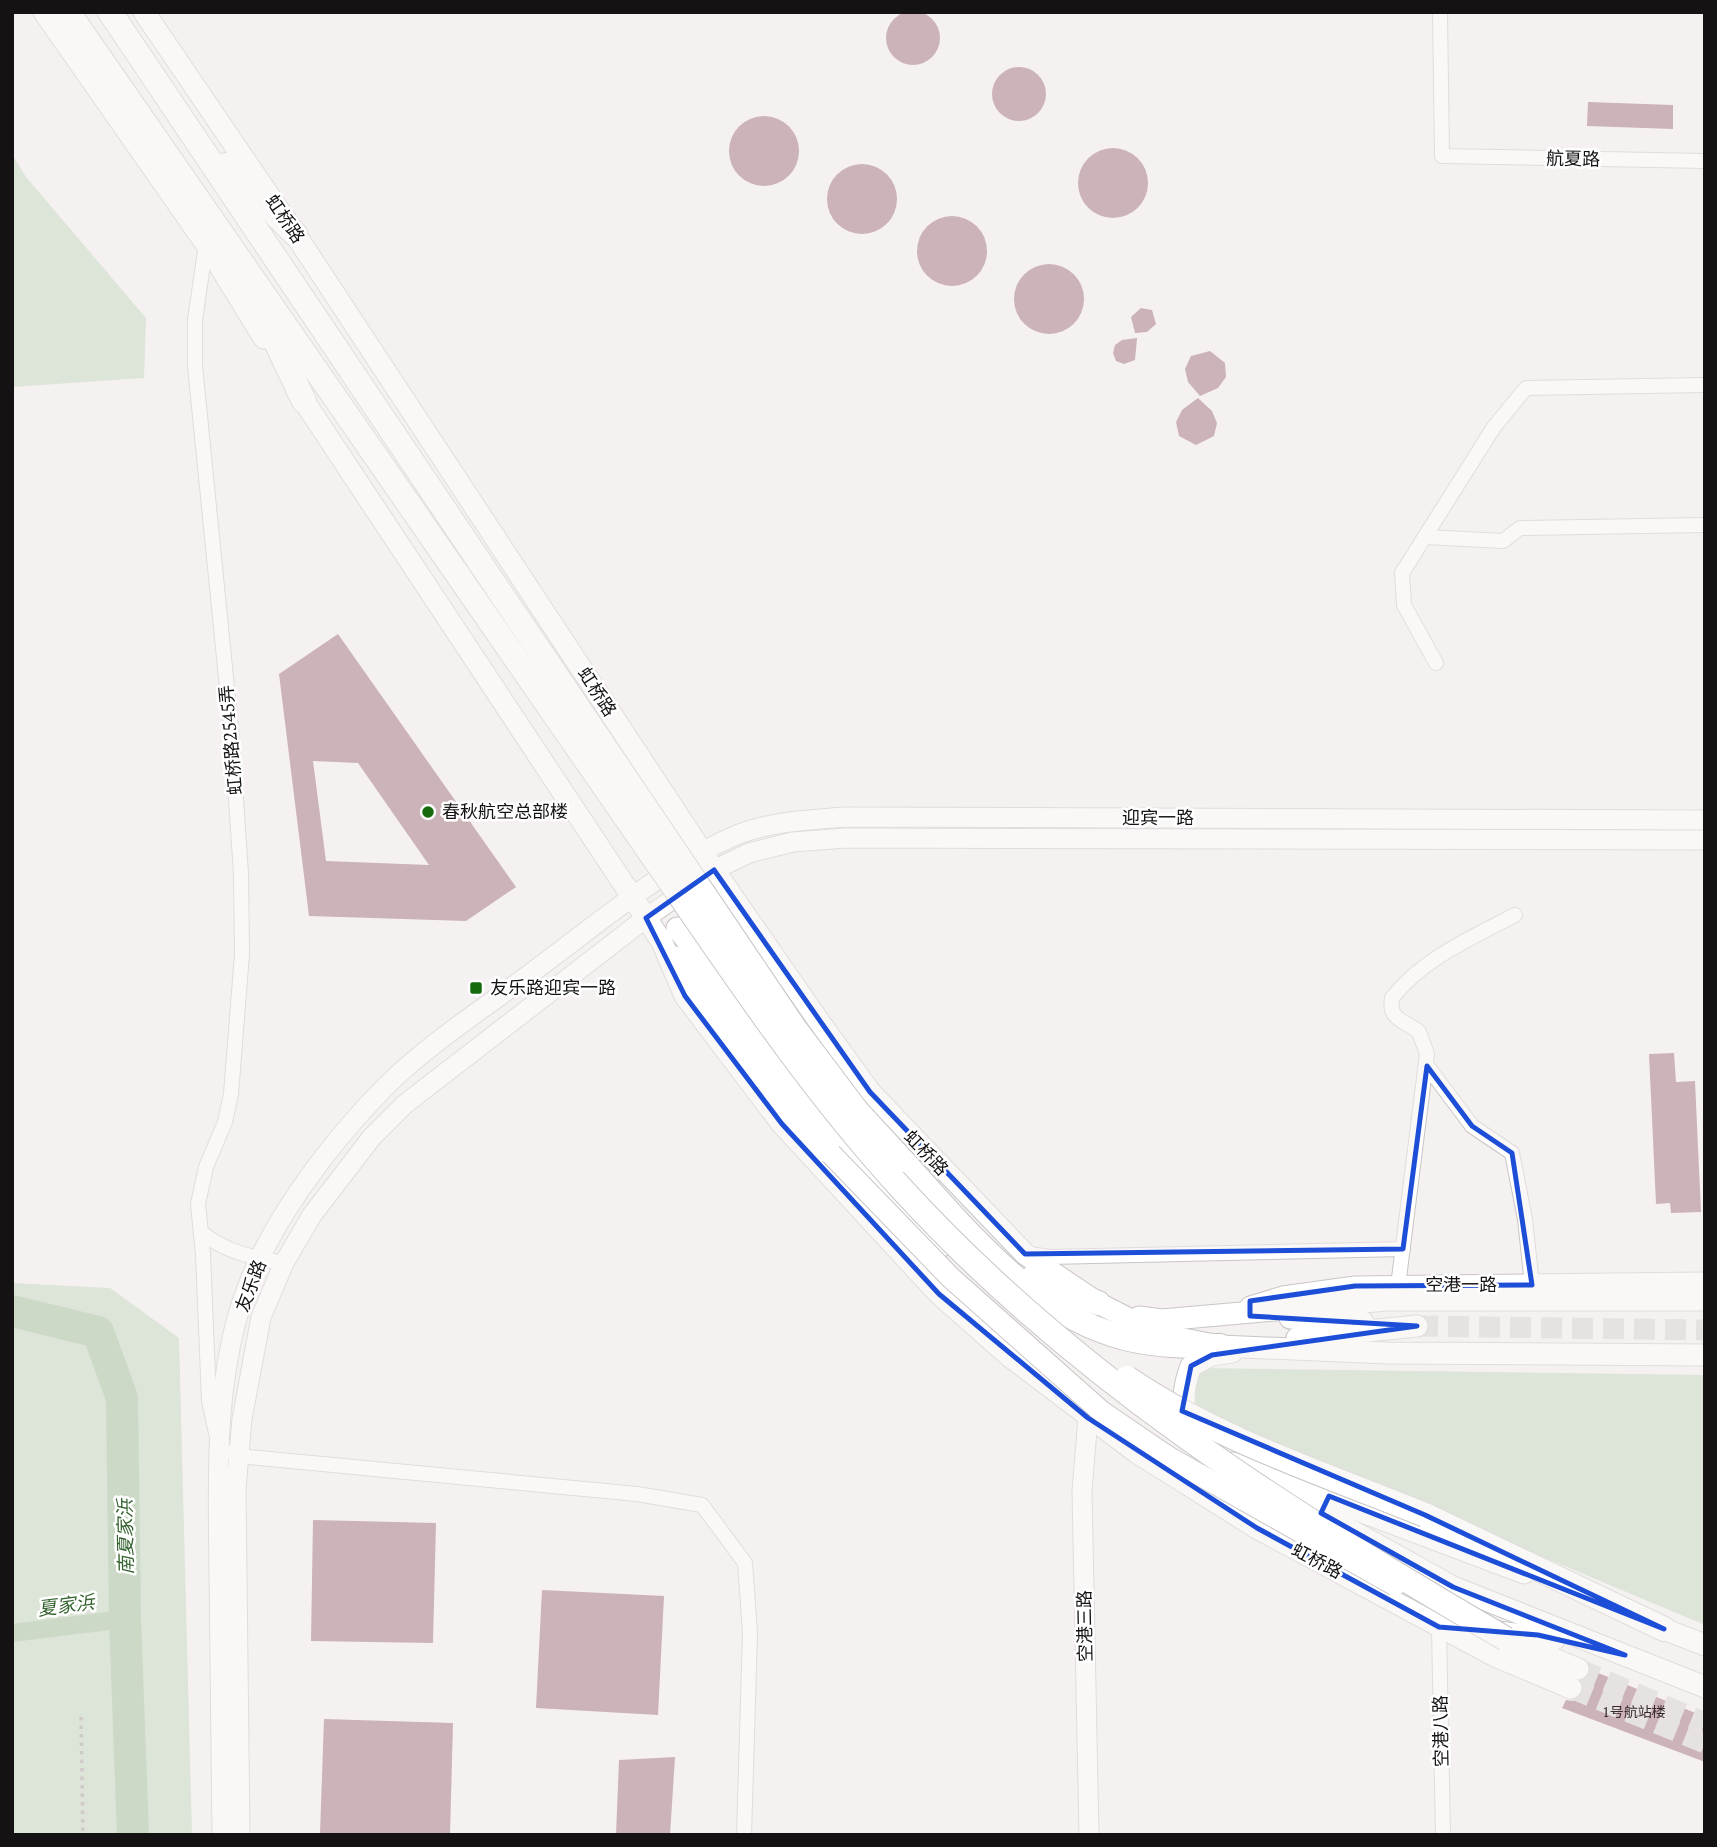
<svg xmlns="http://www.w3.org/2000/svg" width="1717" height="1847" font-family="'PT Serif','Noto Sans SC',serif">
	<rect width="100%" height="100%" fill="#f5f1f1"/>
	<g fill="#bed5bb">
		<path d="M12,154L26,177L146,318L144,378L12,387Z"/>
		<path d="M12,1283L110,1288L179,1338L192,1835H12Z"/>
		<path d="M1195,1368L1705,1375V1625L1196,1411Z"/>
	</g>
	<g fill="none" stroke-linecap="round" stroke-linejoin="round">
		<path stroke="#9bbc96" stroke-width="18" d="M12,1633L125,1619"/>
		<path stroke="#9bbc96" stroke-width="32" d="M12,1311L98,1332L122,1398L125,1619L133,1835"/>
	</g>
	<g fill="#9a6871" fill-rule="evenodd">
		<circle cx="913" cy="38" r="27"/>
		<circle cx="1019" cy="94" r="27"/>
		<path d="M1588,102L1673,105V129L1587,126Z"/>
		<circle cx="764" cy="151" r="35"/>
		<circle cx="1113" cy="183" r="35"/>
		<circle cx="862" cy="199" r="35"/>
		<circle cx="952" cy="251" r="35"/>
		<circle cx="1049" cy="299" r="35"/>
		<path d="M1141,308L1152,310L1156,324L1147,332L1135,333L1131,317Z"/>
		<path d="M1137,338L1135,360L1124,364L1116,361L1113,353L1115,345L1122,340Z"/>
		<path d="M1210,351L1225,363L1226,377L1218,388L1200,396L1188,382L1185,369L1191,356Z"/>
		<path d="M1198,398L1212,411L1217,423L1214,436L1196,445L1179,436L1176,422L1182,410Z"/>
		<path d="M338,634L516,887L466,921L309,916L279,674ZM313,761L358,763L429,865L326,861Z"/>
		<path d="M1674,1053L1676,1082L1695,1081L1701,1212L1671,1213L1670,1203L1656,1204L1649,1054Z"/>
		<path d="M313,1520L436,1523L433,1643L311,1641Z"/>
		<path d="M542,1590L664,1596L658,1715L536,1708Z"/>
		<path d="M1591,1670L1705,1717V1762L1562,1708L1566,1700L1573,1701L1583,1694L1582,1681Z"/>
		<path d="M324,1719L453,1723L450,1835L320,1834Z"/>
		<path d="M675,1757L670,1835H616L619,1760Z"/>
	</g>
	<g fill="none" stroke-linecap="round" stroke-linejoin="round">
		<g stroke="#d3d0d0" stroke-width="21" stroke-dasharray="21 10" stroke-linecap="butt">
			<path d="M1417,1326L1705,1330"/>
			<path d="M1578,1669L1705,1723"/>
			<path d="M1571,1688L1705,1743"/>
		</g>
		<defs>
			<g id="street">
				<path d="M1440,12L1442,156L1705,161"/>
				<path d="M206,244L195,320V366L231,728L241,873L242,954L231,1094L225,1122L206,1167L198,1204L203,1254L209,1401L216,1433"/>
				<path d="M1426,537L1503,541L1520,528L1705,525"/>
				<path d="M1436,663L1404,605L1402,573L1494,427L1526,388L1705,385"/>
				<path d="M1427,1066L1472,1126L1512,1153L1525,1219L1532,1285"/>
				<path d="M202,1233C226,1252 254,1258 284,1263"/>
				<path d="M1030,1254L1049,1257L1403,1249"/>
				<path d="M1398,1286L1427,1054L1419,1032C1404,1020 1388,1020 1392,998C1422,959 1473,937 1515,915"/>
				<path d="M231,1452L238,1456L637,1494L702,1505L745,1563L750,1633L744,1835"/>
				<path d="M1439,1627L1443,1835"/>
			</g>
			<g id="secondary">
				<path d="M1250,1306L1283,1296L1355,1286L1705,1282"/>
				<path d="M1088,1418L1082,1491L1089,1835"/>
				<path d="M222,1835C221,1747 220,1660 219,1572C218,1485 214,1390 241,1305C265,1228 328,1145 384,1088C431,1041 491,1004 543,964C601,921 673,861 739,834C773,821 810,820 845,817L1705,820"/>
				<path d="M240,1835L236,1489L242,1419L261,1317L284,1263L312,1215L372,1137L405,1104L646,918L714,870L749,853L793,842L846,838L1705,840"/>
			</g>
			<g id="primary">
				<path d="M44,12L206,244L264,338"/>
				<path d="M144,12L295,234L714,870L818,1020L870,1092L1025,1254L1098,1303L1143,1326L1173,1337L1220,1346L1387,1353L1705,1355"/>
				<path d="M296,389L662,942L685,996L782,1124L939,1294L1008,1355L1136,1452L1257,1528L1495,1656L1571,1688"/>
				<path d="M677,928L832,1131L942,1246"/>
				<path d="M675,957L831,1154"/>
				<path d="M1139,1317L1162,1320L1386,1300H1705"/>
				<path d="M1290,1318L1363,1322"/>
				<path d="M1297,1338L1417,1326"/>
				<path d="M1187,1425C1182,1403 1183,1387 1191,1366L1212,1355L1232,1352"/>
				<path d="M1233,1463L1524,1573"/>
				<path d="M1311,1508L1453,1587L1705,1687"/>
				<path d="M1648,1623L1705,1645"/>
				<path d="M1490,1631L1555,1639"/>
				<path d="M1508,1640L1578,1669"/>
			</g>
			<g id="highway">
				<path d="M68,12L460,578"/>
				<path d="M110,12L481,564"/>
				<path d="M226,165L295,234"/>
				<path d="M262,313L304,401"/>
				<path d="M902,1160C964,1228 1032,1315 1125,1338C1155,1346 1189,1346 1220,1346"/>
				<path d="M1034,1276L1053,1287L1098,1303"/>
				<path d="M1425,1515L1664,1629"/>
			</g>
		</defs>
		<use href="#street" stroke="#c9c5c5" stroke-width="16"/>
		<use href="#secondary" stroke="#c9c5c5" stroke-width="21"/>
		<use href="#primary" stroke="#c9c5c5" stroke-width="23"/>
		<use href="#highway" stroke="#c9c5c5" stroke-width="26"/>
		<path stroke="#a09d9d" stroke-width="3.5" stroke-dasharray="3.5 5" stroke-linecap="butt" d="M81,1717L83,1835"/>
		<use href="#street" stroke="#fff" stroke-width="14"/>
		<use href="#secondary" stroke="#fff" stroke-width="19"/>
		<use href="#primary" stroke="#fff" stroke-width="21"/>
		<use href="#highway" stroke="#fff" stroke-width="24"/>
		<defs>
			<path id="primary-bridge" d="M831,1154L951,1278L1102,1412L1168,1457L1395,1585"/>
			<g id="highway-bridge">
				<path d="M481,564L795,1029L856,1110L902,1160"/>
				<path d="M460,578C532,682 604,786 676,890C746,992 816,1095 900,1187C1074,1378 1285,1510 1506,1639"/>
				<path d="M1127,1378C1218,1440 1324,1474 1425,1515"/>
			</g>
		</defs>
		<use href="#primary-bridge" stroke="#c9c5c5" stroke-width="23" stroke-linecap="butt"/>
		<use href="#highway-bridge" stroke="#c9c5c5" stroke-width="26" stroke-linecap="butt"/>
		<use href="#primary-bridge" stroke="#fff" stroke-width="21"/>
		<use href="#highway-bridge" stroke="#fff" stroke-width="24"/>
	</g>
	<path d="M0 0H1717V1847H0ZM714,870L870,1092L1025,1254L1403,1249L1427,1066L1472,1126L1512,1153L1532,1285L1355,1286L1250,1301V1316L1417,1326L1212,1355L1191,1366L1182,1411L1425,1515L1664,1629L1329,1496L1321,1513L1453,1587L1625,1655L1538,1635L1439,1627L1257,1528L1088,1418L939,1294L782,1124L685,996L646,918Z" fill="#f5f1f1" fill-opacity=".55" fill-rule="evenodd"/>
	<path fill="none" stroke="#1d4ed8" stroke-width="5" stroke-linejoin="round" d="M714,870L870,1092L1025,1254L1403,1249L1427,1066L1472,1126L1512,1153L1532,1285L1355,1286L1250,1301V1316L1417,1326L1212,1355L1191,1366L1182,1411L1425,1515L1664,1629L1329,1496L1321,1513L1453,1587L1625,1655L1538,1635L1439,1627L1257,1528L1088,1418L939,1294L782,1124L685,996L646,918Z"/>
	<g fill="#16690c" stroke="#fff" stroke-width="2.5">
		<circle cx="428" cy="812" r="7"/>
		<rect x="469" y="981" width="14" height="14" rx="3.5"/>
	</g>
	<g text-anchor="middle" stroke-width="5" stroke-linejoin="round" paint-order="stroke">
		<g font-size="14" fill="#36282a">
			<text x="1634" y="1717">1号航站楼</text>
		</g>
		<g font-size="18" fill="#141213" stroke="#fff">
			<text transform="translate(1573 159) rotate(1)" y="6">航夏路</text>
			<text transform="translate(285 219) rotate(56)" y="6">虹桥路</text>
			<text transform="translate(597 692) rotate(57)" y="6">虹桥路</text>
			<text transform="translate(231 740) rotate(-95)" y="6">虹桥路2545弄</text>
			<text x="1158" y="824">迎宾一路</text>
			<text transform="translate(926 1153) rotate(46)" y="6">虹桥路</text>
			<text x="1461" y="1291">空港一路</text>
			<text transform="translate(251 1286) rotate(-69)" y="6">友乐路</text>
			<text transform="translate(1317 1561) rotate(28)" y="6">虹桥路</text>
			<text transform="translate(1085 1626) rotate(-91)" y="6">空港三路</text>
			<text transform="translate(1441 1731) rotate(-91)" y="6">空港八路</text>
		</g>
		<g font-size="18" fill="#141213" stroke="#fff" text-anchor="start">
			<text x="442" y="818">春秋航空总部楼</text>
			<text x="490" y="994">友乐路迎宾一路</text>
		</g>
		<g font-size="19" font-style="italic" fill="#376531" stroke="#fff">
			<text transform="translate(125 1537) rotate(-91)" y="7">南夏家浜</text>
			<text transform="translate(66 1605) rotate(-7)" y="7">夏家浜</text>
		</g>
	</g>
	<rect width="1717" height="1847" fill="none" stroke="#141213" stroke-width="28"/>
</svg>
